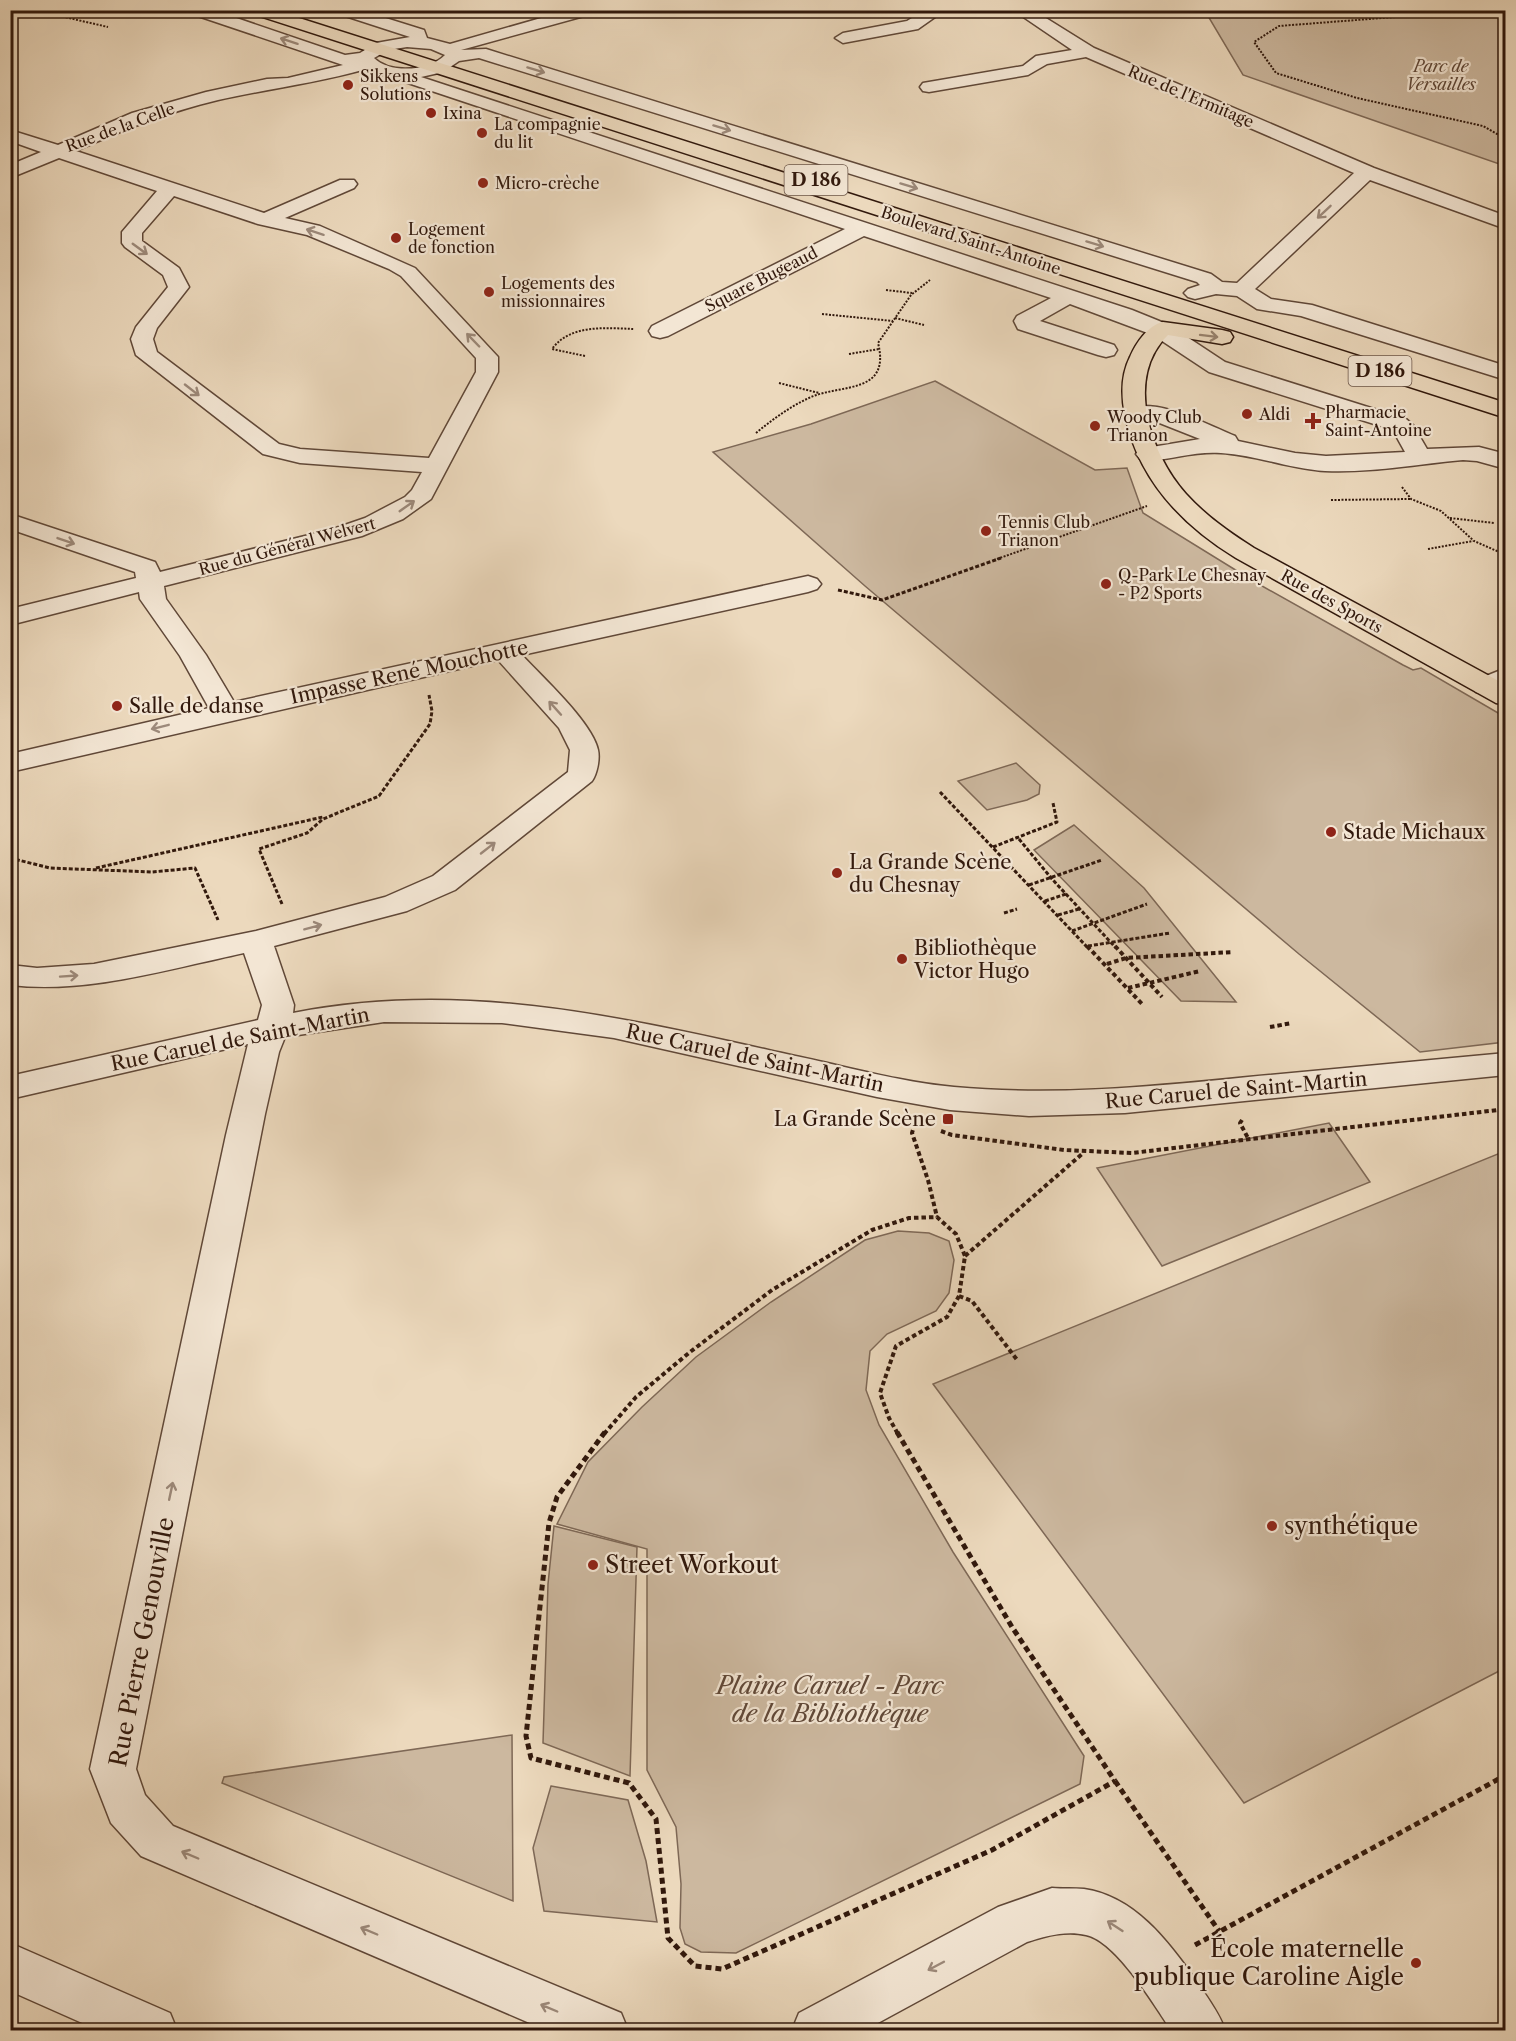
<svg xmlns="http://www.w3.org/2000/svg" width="1516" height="2041" font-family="'Libre Caslon Text',serif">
	<rect width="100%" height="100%" fill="#ecd9bd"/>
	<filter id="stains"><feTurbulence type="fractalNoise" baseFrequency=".00333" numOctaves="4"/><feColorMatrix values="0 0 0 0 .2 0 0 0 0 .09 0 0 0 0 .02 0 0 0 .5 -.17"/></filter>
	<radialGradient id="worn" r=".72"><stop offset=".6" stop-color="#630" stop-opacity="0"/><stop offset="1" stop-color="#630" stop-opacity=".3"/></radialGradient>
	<g fill="#ccb89f" stroke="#7e6856" stroke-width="1.5">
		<path d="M1205,11H1505V166L1243,75Z"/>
		<path d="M935,381L1095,470L1127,468L1143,513L1255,582L1403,665L1413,670L1421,668L1505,717V1042L1420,1052L1299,954L865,586L713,452L811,424Z"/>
		<path d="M1016,763L1040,785L1039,794L1027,800L987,810L958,781Z"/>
		<path d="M1074,825L1144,888L1236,1002L1181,1001L1034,850Z"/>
		<path d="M1329,1123L1370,1182L1162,1266L1097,1168Z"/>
		<path d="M1505,1151V1668L1244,1803L933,1384Z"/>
		<path d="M898,1231L929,1233L949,1241L954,1260L949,1293L936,1311L887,1334L870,1351L866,1390L879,1425L953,1552L1084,1756L1080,1784L736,1953L701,1952L685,1944L680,1928L681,1884L676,1827L647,1770V1549L557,1524L588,1462L642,1407L696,1357L771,1302L865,1240Z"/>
		<path d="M554,1526L637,1547L630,1776L543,1743L548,1584Z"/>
		<path d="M512,1735L513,1901L222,1783L224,1777Z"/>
		<path d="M551,1786L628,1800L646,1861L657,1922L544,1911L533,1848Z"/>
	</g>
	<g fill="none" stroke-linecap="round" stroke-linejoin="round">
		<defs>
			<g id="minor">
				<path d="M187,10H213L345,55L360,53L376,43L410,37L336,13L334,10H360L424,30L427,38L450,44L569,10H597L595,13L461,50L486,49L1211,274L1222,282L1237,283L1354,173L1086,57L1047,64L1028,75L929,92L923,91L920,87L923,83L1023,66L1036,56L1072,50L1013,10H1033L1094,48L1374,168L1506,216V229L1370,180L1255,289L1271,299L1312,305L1506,366V380L1301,316L1257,309L1237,296L1216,294L1195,299L1188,297L1184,293L1188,289L1200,285L1197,282L479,58L459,61L443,72L421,77L1132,310L1169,325L1225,362L1406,419L1413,425L1427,449L1479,447L1506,454V469L1477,461L1463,460C1417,464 1372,473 1325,471C1290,469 1256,455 1221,453C1196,451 1173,459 1148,461L1140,459L1136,454L1140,449L1200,439L1157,422L1127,418L1123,413L1127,408C1163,399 1203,423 1235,436L1238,441L1295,453L1326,456L1405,452L1395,434L1390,429L1209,372L1153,335L1070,304L1040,321L1114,345L1117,350L1114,355L1106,357L1098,355L1018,329L1014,321L1017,316L1051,298L864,236L668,336L660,338L652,336L649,331L652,326L845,229L366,69C317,83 267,89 218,100C168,112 122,130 76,151L264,213L340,180H354L357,184L354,188L285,218L320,226L415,268L498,357V372L431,499L403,519L362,536L164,586L166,599L206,655L234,702L808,576L817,579L821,584L817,589L808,592L522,655C542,677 592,722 598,750C600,759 597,774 592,781L455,890L407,911L274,946L294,1005L293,1013C465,979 624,1018 791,1055C845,1066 899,1082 954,1087C1054,1096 1149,1087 1248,1077C1334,1069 1420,1061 1506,1053V1075L1125,1113L1029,1116L950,1110L877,1097L614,1038L502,1023L384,1022L285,1037L279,1052L265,1114L136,1769L145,1795L173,1826L621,2013L628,2030H546L141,1856L111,1823L90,1769L226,1135L248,1044L10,1099V1076L258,1020L262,1005L244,953C168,969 89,994 10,985V965L37,968L94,964L256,931L385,897L433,876L568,772L570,750L559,728L498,660L10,772V754L209,708L180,656L140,599L139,592L10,625V609L136,578L135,572L10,529V514L155,562L160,572L333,529L365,518L405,497L412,490L422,472L300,463L263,454L136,355L131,339L136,327L168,287L163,275L125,247L122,243V232L157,191L59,158L10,178V165L41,152L10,141V130L58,145L132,113L206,92L267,79L288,78L343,65L189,13ZM407,47L431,49L445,55C430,71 390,74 374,58L388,50ZM174,196L258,224L307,235L389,269L401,276L476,358V372L429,458L300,449L279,444L157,352L153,339L157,328L189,287L179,268L142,241V233Z"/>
				<path d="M925,10H945L918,29L843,43L835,38L843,33L907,21Z"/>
				<path d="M1506,668V687L1486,694L1476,692L1472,686L1476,680Z"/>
				<path d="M1052,1888C1063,1889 1074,1888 1084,1889C1134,1896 1168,1941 1195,1979C1206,1996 1219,2012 1225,2030H1171C1155,2006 1116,1941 1086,1935C1066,1930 1046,1936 1027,1942L865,2030H792L799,2013L998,1907Z"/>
				<path d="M10,1943L170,2013L177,2030H98L10,1991Z"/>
			</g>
			<g id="major">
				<path d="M248,10H274L1506,403V418L250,13Z"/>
				<path d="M1163,322L1222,330L1230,332L1233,337L1230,342L1222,344L1168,335C1124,377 1150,454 1186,494C1206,516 1229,532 1254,548L1506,685V705L1496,703L1236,558C1182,525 1138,479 1125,415C1121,395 1121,375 1130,357C1136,343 1148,325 1163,322Z"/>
			</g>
		</defs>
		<use href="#minor" stroke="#604838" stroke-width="3"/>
		<use href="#major" stroke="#31180c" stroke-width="3"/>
		<g stroke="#31180c" stroke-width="2" stroke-dasharray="2 1.5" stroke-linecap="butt">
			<path d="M1489,10L1477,14H1434L1279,26L1254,42L1276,73L1357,98L1483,126L1506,139"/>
			<path d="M10,13L60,16L108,27"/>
			<path d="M1181,13L1186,10"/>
			<path d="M886,290L912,293"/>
			<path d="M822,314L893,321"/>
			<path d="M895,318L924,325"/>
			<path d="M849,354L879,349"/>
			<path d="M585,356L552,349C570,324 606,328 634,329"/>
			<path d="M779,383L819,393"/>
			<path d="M756,433C773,419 791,406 811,397C842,384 891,394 878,343L911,295L930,280"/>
			<path d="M1402,487L1411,499L1441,511L1474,541L1506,555"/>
			<path d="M1331,500L1410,499"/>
			<path d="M1450,518L1494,523"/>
			<path d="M1428,549L1473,541"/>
			<path d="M997,559L1147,506"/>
		</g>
		<g stroke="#31180c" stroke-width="3" stroke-dasharray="4 2" stroke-linecap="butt">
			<path d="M838,590L882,600L1001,558"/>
			<path d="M940,792L1088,948"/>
			<path d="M1019,839L1052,879L1116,948"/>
			<path d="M993,847L1057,822L1053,803"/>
			<path d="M10,858L50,868L152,872L195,868L218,920"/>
			<path d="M96,868L323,817"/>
			<path d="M1029,885L1102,860"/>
			<path d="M1045,901L1066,894"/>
			<path d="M282,904L259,849L307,833L323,819L379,796L430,724L432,711L429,695"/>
			<path d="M1004,913L1017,909"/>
			<path d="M1058,915L1079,909"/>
			<path d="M1072,931L1147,904"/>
			<path d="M1088,946L1170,933"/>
		</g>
		<g stroke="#31180c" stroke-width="4" stroke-dasharray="4.5 3" stroke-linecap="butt">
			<path d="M1087,946L1142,1004"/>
			<path d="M1115,946L1162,997"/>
			<path d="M1107,964L1126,958L1233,952"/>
			<path d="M1128,988L1200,971"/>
			<path d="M1270,1027L1292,1023"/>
			<path d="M1242,1120L1240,1123L1249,1140"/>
			<path d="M915,1123L912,1133L928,1180L937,1217"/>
			<path d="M941,1131L952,1135L1064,1150L1132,1153L1506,1109"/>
			<path d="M965,1256L1082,1154"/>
			<path d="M959,1296L972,1301L1018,1361"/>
			<path d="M604,1434L636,1397L690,1352L772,1290L872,1230L909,1218L937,1217L956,1234L965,1256L959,1296L947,1317L896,1346L880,1393L889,1418L898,1434"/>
		</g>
		<g stroke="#31180c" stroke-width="5" stroke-dasharray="6 4" stroke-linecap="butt">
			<path d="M605,1432L557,1497L549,1523L526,1736L531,1758L629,1783L656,1819L668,1938L695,1966L722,1969L992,1850L1115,1781"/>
			<path d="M897,1432L1012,1627L1115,1781"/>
			<path d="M1115,1781L1219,1931"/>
			<path d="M1195,1945L1506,1775"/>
		</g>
		<use href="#minor" fill="#f3e6d4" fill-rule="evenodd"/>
		<use href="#major" fill="#ecd9bd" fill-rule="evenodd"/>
	</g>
	<defs><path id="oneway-shaft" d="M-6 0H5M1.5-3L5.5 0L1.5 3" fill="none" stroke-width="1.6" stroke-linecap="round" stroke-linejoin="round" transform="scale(1.5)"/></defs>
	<g stroke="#9c897a">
		<use href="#oneway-shaft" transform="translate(289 41) rotate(-162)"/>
		<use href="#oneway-shaft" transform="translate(536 70) rotate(17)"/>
		<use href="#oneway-shaft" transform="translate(722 128) rotate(17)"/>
		<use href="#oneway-shaft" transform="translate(909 186) rotate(17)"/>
		<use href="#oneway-shaft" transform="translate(1324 212) rotate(137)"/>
		<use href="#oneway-shaft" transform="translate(315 232) rotate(-162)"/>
		<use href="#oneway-shaft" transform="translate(1095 244) rotate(17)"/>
		<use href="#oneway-shaft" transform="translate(140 249) rotate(36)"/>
		<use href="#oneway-shaft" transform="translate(473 340) rotate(-134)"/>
		<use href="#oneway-shaft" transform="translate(192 390) rotate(38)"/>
		<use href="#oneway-shaft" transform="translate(407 506) rotate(-35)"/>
		<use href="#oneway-shaft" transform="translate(66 541) rotate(19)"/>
		<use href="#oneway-shaft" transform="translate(555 708) rotate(-132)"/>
		<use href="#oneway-shaft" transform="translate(160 727) rotate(166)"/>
		<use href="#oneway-shaft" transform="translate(488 848) rotate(-38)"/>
		<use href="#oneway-shaft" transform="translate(313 927) rotate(-15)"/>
		<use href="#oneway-shaft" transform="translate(69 976) rotate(-4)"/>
		<use href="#oneway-shaft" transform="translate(171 1491) rotate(-78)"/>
		<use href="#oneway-shaft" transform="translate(190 1855) rotate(-157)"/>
		<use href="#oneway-shaft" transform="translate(1115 1926) rotate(-147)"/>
		<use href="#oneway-shaft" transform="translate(369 1931) rotate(-157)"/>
		<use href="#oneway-shaft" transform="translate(936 1966) rotate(152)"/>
		<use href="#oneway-shaft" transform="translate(549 2008) rotate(-157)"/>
	</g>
	<use stroke="#98826d" href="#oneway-shaft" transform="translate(1209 336) rotate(7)"/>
	<g fill="#8f2418" stroke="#f3e6d4" stroke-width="2">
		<circle cx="348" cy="85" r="6"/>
		<circle cx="431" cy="113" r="6"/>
		<circle cx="482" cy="133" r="6"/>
		<circle cx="483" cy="183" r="6"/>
		<circle cx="396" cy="238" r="6"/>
		<circle cx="489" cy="292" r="6"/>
		<circle cx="1247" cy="414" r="6"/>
		<path d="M1310 412h6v6h6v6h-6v6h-6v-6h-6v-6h6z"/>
		<circle cx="1095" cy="426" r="6"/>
		<circle cx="986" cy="531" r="6"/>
		<circle cx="1106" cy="584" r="6"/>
		<circle cx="117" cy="706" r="6"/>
		<circle cx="1331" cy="832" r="6"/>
		<circle cx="837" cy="873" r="6"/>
		<circle cx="902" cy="959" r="6"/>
		<rect x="942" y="1113" width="12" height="12" rx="3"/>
		<circle cx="1272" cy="1526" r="6"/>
		<circle cx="593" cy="1565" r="6"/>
		<circle cx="1416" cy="1963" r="6"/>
	</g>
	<g text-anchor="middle" stroke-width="4.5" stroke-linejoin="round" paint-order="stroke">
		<g font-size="16" font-style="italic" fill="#604838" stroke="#f3e6d4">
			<text x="1441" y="72">Parc de<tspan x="1441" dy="18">Versailles</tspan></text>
		</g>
		<g font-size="16" fill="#31180c" stroke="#f3e6d4" text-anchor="start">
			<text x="360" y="82">Sikkens<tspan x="360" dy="18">Solutions</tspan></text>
			<text x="443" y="119">Ixina</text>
			<text x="494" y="130">La compagnie<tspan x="494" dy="18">du lit</tspan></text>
			<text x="495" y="189">Micro-crèche</text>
			<text x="408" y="235">Logement<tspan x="408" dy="18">de fonction</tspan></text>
			<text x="501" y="289">Logements des<tspan x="501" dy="18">missionnaires</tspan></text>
			<text x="1325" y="418">Pharmacie<tspan x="1325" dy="18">Saint-Antoine</tspan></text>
			<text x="1259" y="420">Aldi</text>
			<text x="1107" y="423">Woody Club<tspan x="1107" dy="18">Trianon</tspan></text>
			<text x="998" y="528">Tennis Club<tspan x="998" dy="18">Trianon</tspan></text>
			<text x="1118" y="581">Q-Park Le Chesnay<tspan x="1118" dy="18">- P2 Sports</tspan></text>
		</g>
		<g font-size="16" fill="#31180c" stroke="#f3e6d4">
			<text transform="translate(1191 96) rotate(23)" y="6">Rue de l'Ermitage</text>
			<text transform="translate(120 127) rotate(-20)" y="6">Rue de la Celle</text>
			<text transform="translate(971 240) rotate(18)" y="6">Boulevard Saint-Antoine</text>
			<text transform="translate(761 279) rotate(-27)" y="6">Square Bugeaud</text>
			<text transform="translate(287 546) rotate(-15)" y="6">Rue du Général Welvert</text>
			<text transform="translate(1332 601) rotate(29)" y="6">Rue des Sports</text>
		</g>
		<g fill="#f3e6d4" stroke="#6b5648" stroke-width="1.5">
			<rect x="784.5" y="165" width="63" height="30" rx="4.5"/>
			<rect x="1348.5" y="356" width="63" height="30" rx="4.5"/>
		</g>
		<g font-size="18" font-weight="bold" fill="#31180c">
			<text x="816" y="186">D 186</text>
			<text x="1380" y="377">D 186</text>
		</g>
		<g font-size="20" fill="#31180c" stroke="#f3e6d4">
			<text transform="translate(409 672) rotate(-12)" y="7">Impasse René Mouchotte</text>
			<text transform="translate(240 1039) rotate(-11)" y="7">Rue Caruel de Saint-Martin</text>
			<text transform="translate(755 1058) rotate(12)" y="7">Rue Caruel de Saint-Martin</text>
			<text transform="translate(1236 1090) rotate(-5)" y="7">Rue Caruel de Saint-Martin</text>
		</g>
		<g font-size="20" fill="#31180c" stroke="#f3e6d4" text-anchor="start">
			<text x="129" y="713">Salle de danse</text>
			<text x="1343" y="839">Stade Michaux</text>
			<text x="849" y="869">La Grande Scène<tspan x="849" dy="23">du Chesnay</tspan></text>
			<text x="914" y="955">Bibliothèque<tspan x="914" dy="23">Victor Hugo</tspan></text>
			<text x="936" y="1126" text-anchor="end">La Grande Scène</text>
		</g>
		<g font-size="24" fill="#31180c" stroke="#f3e6d4" text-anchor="start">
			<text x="1284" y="1534">synthétique</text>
			<text x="605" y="1573">Street Workout</text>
			<text x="1404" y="1957" text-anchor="end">École maternelle<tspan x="1404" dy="28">publique Caroline Aigle</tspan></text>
		</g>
		<g font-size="24" fill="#31180c" stroke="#f3e6d4">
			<text transform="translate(142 1642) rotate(-79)" y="8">Rue Pierre Genouville</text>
		</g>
		<g font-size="24" font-style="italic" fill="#604838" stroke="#f3e6d4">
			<text x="830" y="1694">Plaine Caruel - Parc<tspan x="830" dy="28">de la Bibliothèque</tspan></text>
		</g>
	</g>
	<rect width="1516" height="2041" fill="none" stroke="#ecd9bd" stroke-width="36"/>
	<rect x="12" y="12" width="1492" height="2017" fill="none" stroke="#31180c" stroke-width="3"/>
	<rect x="18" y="18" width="1480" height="2005" fill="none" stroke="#31180c" stroke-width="1.5"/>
	<rect width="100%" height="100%" filter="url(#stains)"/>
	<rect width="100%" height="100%" fill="url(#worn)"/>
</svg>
